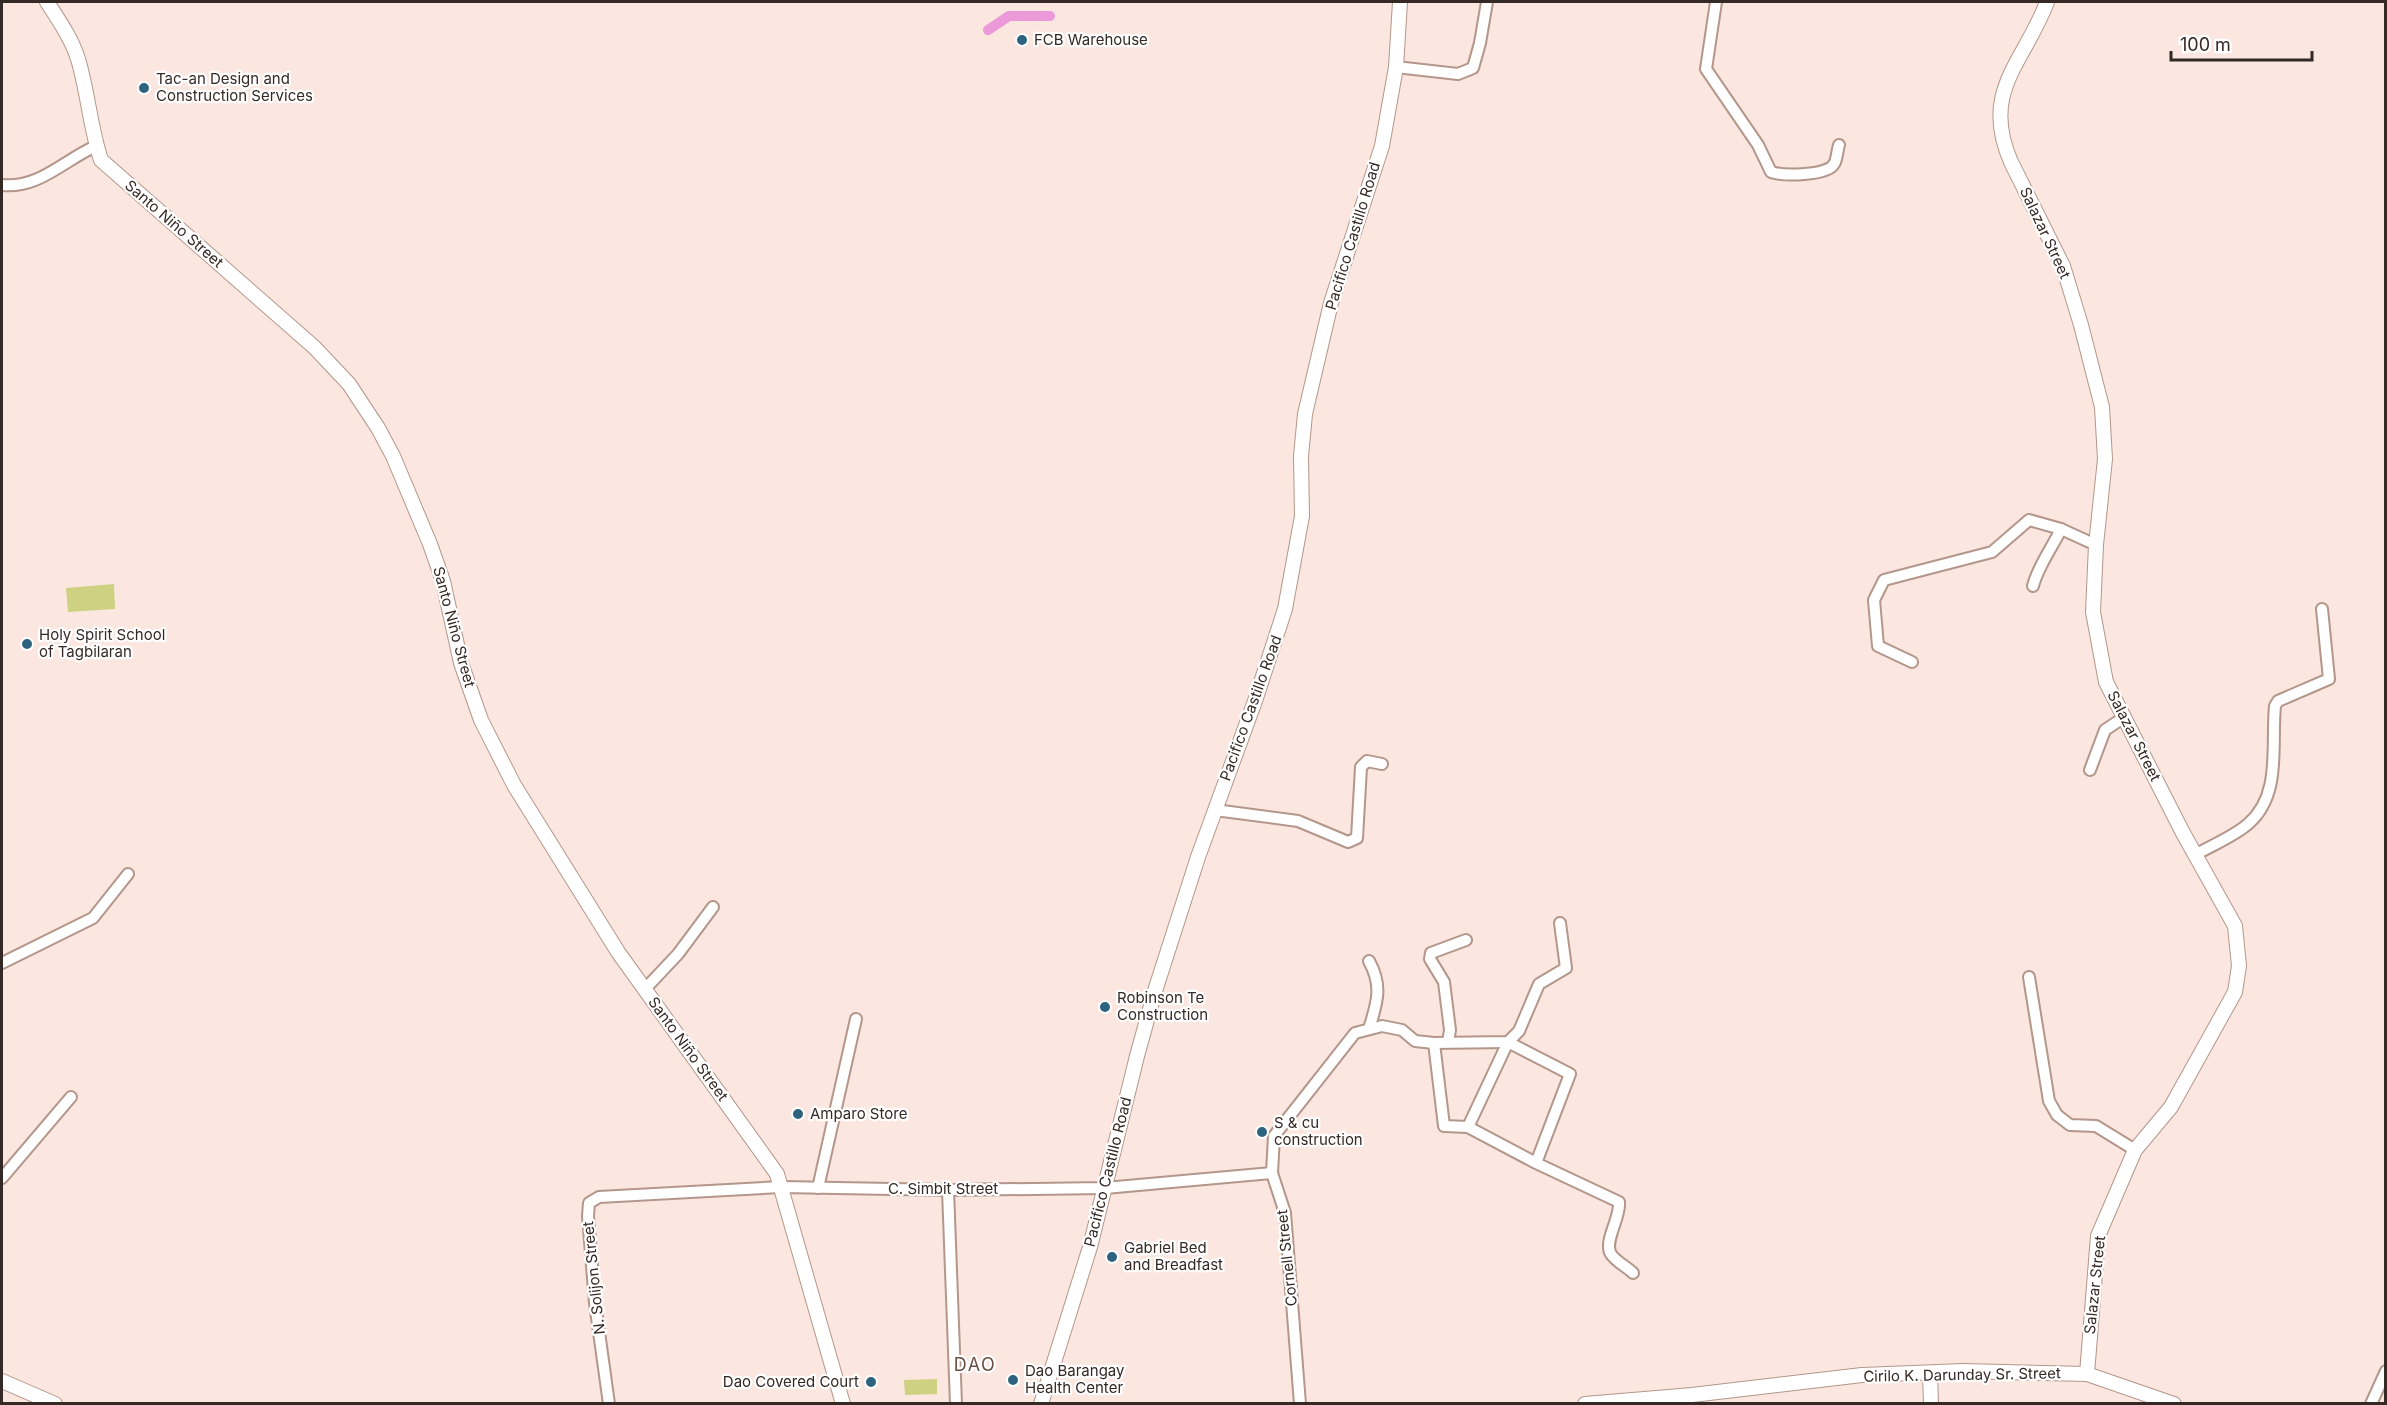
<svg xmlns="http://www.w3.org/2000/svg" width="2387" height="1405" font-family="Inter,sans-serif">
	<rect width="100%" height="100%" fill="#fbe7e0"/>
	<g fill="#ced182">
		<path d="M114,584L115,609L68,612L66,588Z"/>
		<path d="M937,1379V1394L905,1395L904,1380Z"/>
	</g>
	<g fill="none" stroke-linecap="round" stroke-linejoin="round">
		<path stroke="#eb99d9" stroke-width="10" d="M988,30L1009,16H1050"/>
		<defs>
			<g id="street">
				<path d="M1716,2L1706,69L1758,145L1771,172C1783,176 1827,176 1834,164C1837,160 1837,151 1839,145"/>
				<path d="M1396,67L1458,74L1473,68L1480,43L1487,2"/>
				<path d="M2,185C39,189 64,160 96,146"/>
				<path d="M2033,586C2038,566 2052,548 2061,529"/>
				<path d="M1912,662L1878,646L1874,600L1884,580L1992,552L2029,520L2061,529L2096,545"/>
				<path d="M2090,770L2105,730L2123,718"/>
				<path d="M1215,810L1298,821L1348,842L1357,838L1361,767L1367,761L1382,764"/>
				<path d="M2195,855C2212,845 2233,837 2248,824C2282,795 2271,746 2275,706L2278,701L2329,679L2322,609"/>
				<path d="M1369,961C1383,986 1377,1003 1369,1029"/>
				<path d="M2,963L93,918L128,874"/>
				<path d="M2029,977L2049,1101L2057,1115L2070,1125L2096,1126L2135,1150"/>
				<path d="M645,989L678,954L713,907"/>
				<path d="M1448,1042L1450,1030L1444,982L1430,959L1431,953L1466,940"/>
				<path d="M1434,1043L1444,1126L1468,1127"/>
				<path d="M1536,1163L1570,1074L1508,1042L1468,1127L1536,1163L1619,1202C1621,1217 1603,1242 1611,1254C1615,1261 1627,1267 1633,1273"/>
				<path d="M2,1178L71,1097"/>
				<path d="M818,1188L856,1019"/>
				<path d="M948,1190L956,1404"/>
				<path d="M609,1404L595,1303L588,1216L589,1203L599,1197L781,1187L948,1190L1105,1188L1272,1173"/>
				<path d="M1300,1404L1285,1213L1272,1173L1274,1136L1355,1033L1382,1026L1402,1030L1415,1041L1434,1043L1508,1042L1519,1031L1539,984L1566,968L1560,923"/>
				<path d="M2371,1404L2386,1371"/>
			</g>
			<g id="secondary">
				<path d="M47,2C58,19 72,39 78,59C88,92 90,127 101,160L314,347L349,384L378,428L393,456L430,544L443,581L461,663L481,720L514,785L618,952L777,1174L843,1404"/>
				<path d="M2047,2C2024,63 1980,91 2011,162L2063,266L2081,325L2102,407L2105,459L2096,545L2093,612L2106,682L2183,833L2235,926L2239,966L2235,992L2171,1107L2135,1150L2098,1236L2087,1374"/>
				<path d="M1930,1373L1931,1404"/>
				<path d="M2,1381L55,1404"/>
				<path d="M1041,1404L1090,1247L1137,1056L1155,991L1198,857L1255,701L1285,609L1302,516L1301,456L1305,414L1331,303L1382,146L1396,67L1400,2"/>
				<path d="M1585,1404L1692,1395L1862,1375L1963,1371L2087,1374L2174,1404"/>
			</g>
		</defs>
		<use href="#street" stroke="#b4968a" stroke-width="14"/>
		<use href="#secondary" stroke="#b4968a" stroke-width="16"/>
		<use href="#street" stroke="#fff" stroke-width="10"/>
		<use href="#secondary" stroke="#fff" stroke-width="14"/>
	</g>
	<g fill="#2e637f" stroke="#fff" stroke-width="2">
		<circle cx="1022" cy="40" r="6"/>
		<circle cx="144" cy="88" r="6"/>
		<circle cx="27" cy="644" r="6"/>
		<circle cx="1105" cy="1007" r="6"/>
		<circle cx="798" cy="1114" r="6"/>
		<circle cx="1262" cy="1132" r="6"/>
		<circle cx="1112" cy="1257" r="6"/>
		<circle cx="1013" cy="1380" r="6"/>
		<circle cx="871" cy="1382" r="6"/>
	</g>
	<g text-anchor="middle" stroke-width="4.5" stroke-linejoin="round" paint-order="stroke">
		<g font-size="15" fill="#352925" stroke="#fff" text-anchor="start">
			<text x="1034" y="45">FCB Warehouse</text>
			<text x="156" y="84">Tac-an Design and<tspan x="156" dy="17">Construction Services</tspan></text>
			<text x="39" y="640">Holy Spirit School<tspan x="39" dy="17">of Tagbilaran</tspan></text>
			<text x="1117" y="1003">Robinson Te<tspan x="1117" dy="17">Construction</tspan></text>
			<text x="810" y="1119">Amparo Store</text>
			<text x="1274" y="1128">S &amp; cu<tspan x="1274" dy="17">construction</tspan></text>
			<text x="1124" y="1253">Gabriel Bed<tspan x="1124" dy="17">and Breadfast</tspan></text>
			<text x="1025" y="1376">Dao Barangay<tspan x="1025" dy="17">Health Center</tspan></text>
			<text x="859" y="1387" text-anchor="end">Dao Covered Court</text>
		</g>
		<g font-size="15" fill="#352925" stroke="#fff">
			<text transform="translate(174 224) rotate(41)" y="5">Santo Niño Street</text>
			<text transform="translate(2045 233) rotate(65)" y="5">Salazar Street</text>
			<text transform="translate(1353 236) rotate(-73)" y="5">Pacifico Castillo Road</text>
			<text transform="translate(454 627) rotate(75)" y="5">Santo Niño Street</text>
			<text transform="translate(1251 708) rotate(-70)" y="5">Pacifico Castillo Road</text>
			<text transform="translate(2134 736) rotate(63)" y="5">Salazar Street</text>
			<text transform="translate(688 1049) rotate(54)" y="5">Santo Niño Street</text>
			<text transform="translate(1108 1172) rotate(-76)" y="5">Pacifico Castillo Road</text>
			<text x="943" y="1194">C. Simbit Street</text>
			<text transform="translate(1287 1258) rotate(-96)" y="5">Cornell Street</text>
			<text transform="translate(594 1278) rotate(-96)" y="5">N. Solijon Street</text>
			<text transform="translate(2095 1285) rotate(-84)" y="5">Salazar Street</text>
			<text transform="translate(1962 1375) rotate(-1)" y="5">Cirilo K. Darunday Sr. Street</text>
		</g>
		<g font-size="18" letter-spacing="1.5" fill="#6a5045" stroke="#fff">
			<text x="975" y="1371">DAO</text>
		</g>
	</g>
	<rect width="2387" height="1405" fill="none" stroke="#352925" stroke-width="6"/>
	<path d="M2171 51v9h141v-9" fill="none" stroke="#352925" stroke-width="3"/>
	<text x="2180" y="51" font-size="18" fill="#352925" stroke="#ffffff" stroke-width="4.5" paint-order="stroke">100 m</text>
</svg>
